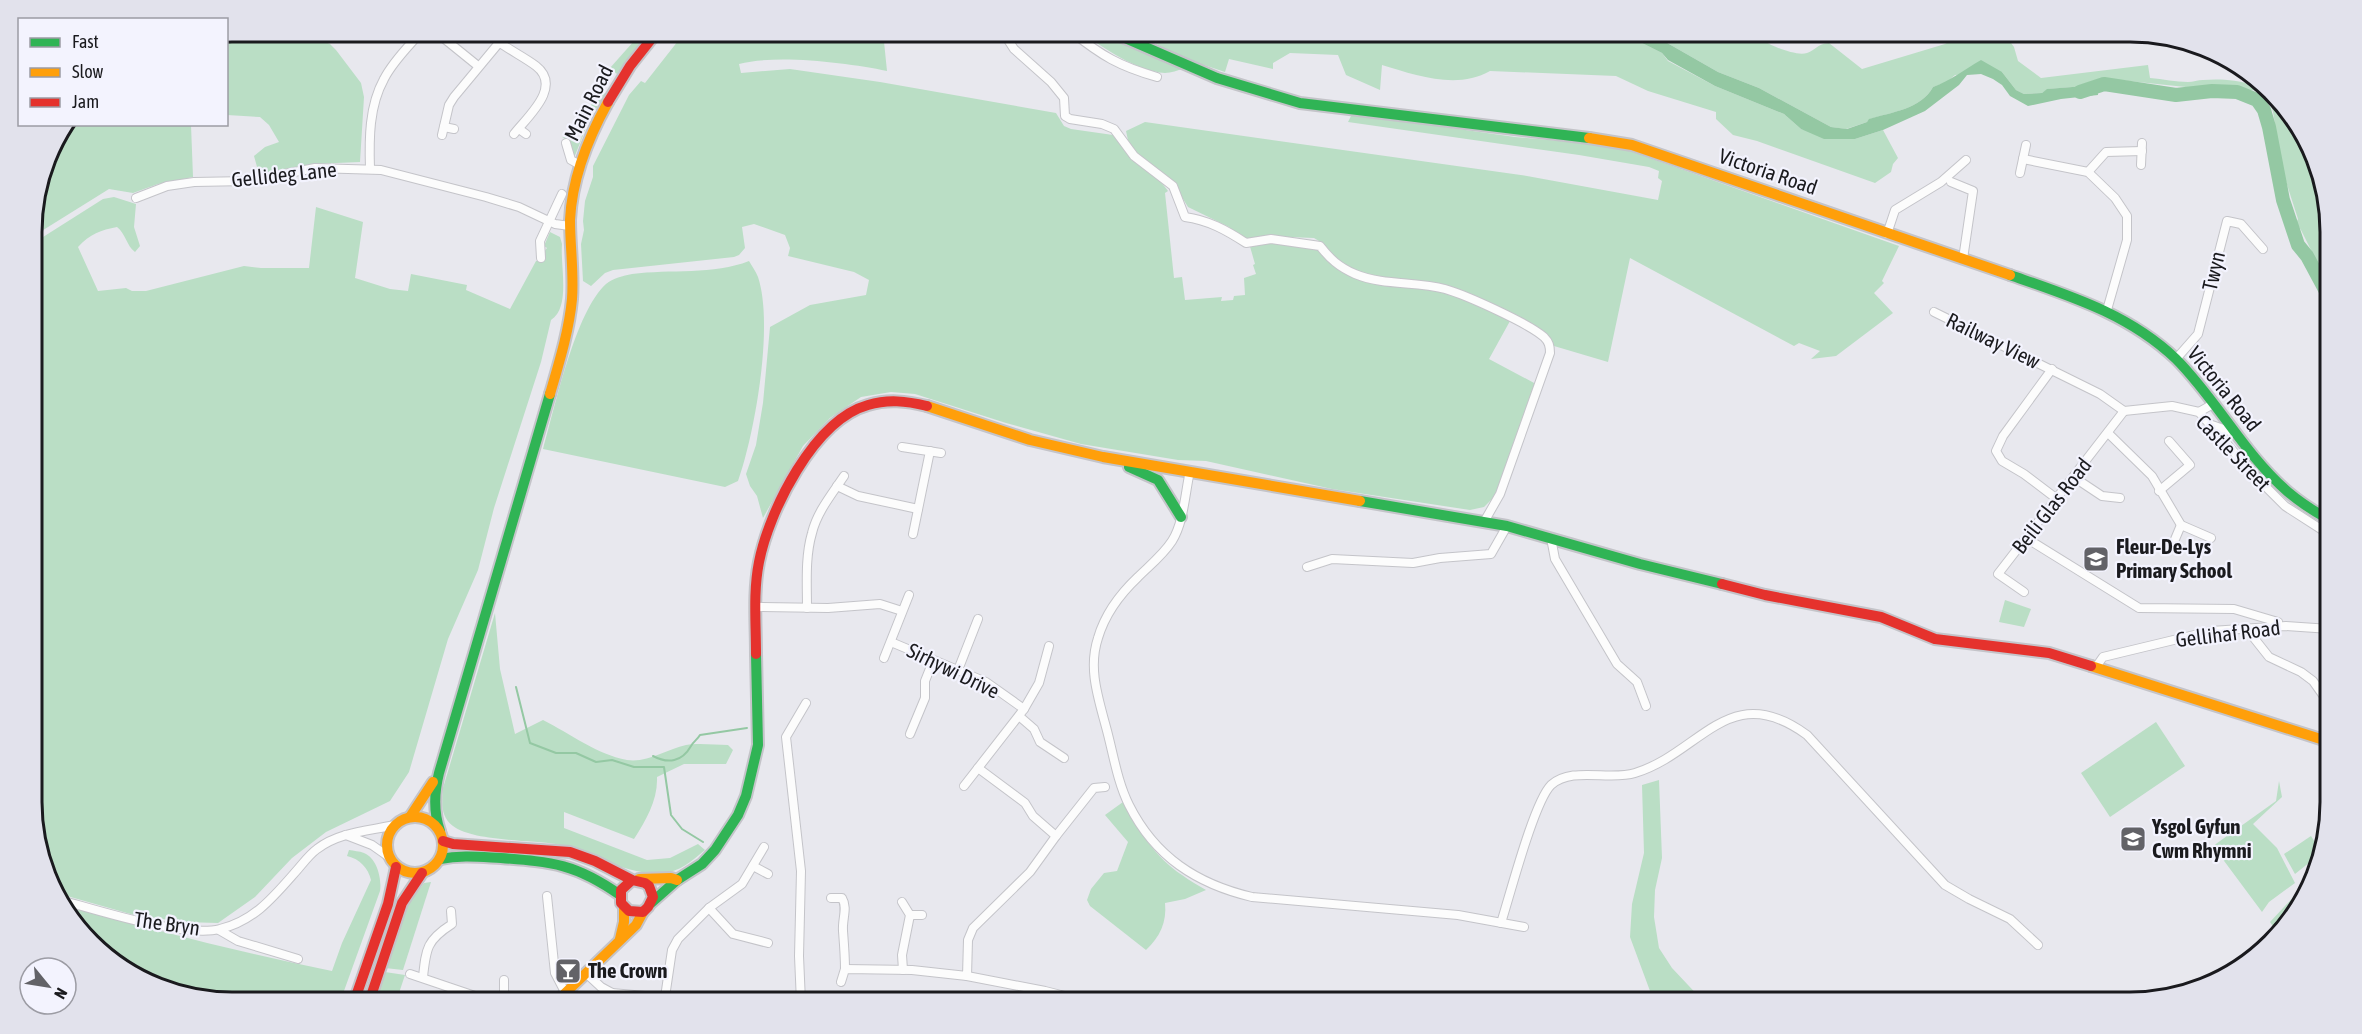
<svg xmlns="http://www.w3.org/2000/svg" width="2362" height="1034" font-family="'Asap Condensed',sans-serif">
	<rect width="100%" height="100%" fill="#e8e8ee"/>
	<g fill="#badec5">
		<path d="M232,32H292L315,38L330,44L336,50L361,83L364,97L360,162L312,164L259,174L254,156L265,147L279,142L269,125L260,117L227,115V33Z"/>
		<path d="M642,32H648L617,74L610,68Z"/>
		<path d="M685,32H883L887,71C848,63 777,54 739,64L741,73L790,69L880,82L1056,113L1064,126L1071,129L1113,135C1129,159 1153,169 1168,191L1165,193L1174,278L1182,277L1185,300L1222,297L1221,301L1233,300L1234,296L1245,295L1244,278L1256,274L1253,265L1255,264L1249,243L1269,242L1319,249C1342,292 1410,283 1451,294C1471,299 1491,312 1510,321L1489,359L1536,384L1495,496L1484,507L1470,510L1332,489L1206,461L1178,460L1081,444L1006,423L915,394L891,392L861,397L830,418L803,446L763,518L757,496L750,486L746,474L756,445L763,403L770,327L810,305L866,295L869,280L854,272L788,256L790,248L785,235L754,224L742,227L745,248L739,255L734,257L613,270L605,273L591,286L583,281L581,244L584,230L583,221L585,201L593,177V166L629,95L641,81L645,83Z"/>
		<path d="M1081,32H1103L1128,46L1183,69C1178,70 1171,73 1165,73C1136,71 1104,48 1081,32Z"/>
		<path d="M1135,32H1620L1662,53L1668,61L1715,86L1784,114L1801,129L1855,139L1883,130L1898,158L1893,164L1891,172L1875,183L1757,141L1733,135L1716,119V112L1648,91L1616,76L1490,71C1457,90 1415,75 1382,65L1380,90L1346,75L1338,55L1290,53L1273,63V69L1229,59L1225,72L1180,57Z"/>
		<path d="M1648,32H1753C1760,42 1794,57 1807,53C1816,50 1817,44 1829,43L1862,69L1945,44L1965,32H2003L2014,47L2018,61L2041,78L2148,65L2150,78C2163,79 2176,82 2188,82C2193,82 2198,80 2203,80C2228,78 2268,81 2278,108L2284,106L2289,110L2313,168L2320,225L2329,245V281L2325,278L2301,230L2296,223L2298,219L2283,172L2273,112L2269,100L2259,91L2208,85L2195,88L2119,80L2097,82L2085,86L2048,89L2042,93L2024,94L2016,90L2002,72L1955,75L1947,82L1933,87C1921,109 1892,112 1870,119L1867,122L1846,129L1831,127L1759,88L1718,72Z"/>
		<path d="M596,89L606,94L590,118L574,158L567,140L562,137L581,139Z"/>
		<path d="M1352,114L1515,137L1583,143L1630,151L1899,246L1882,281L1884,283L1874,293L1893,313L1836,356L1811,359L1820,351L1799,343L1794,346L1630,258L1608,362L1554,346L1546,334L1531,324L1459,290L1428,283L1363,274L1342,264L1332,257L1324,244L1314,238L1266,236L1246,240L1242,238L1229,227L1188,207L1180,194L1129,145L1126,131L1145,122L1527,176L1658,200L1662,181L1658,178L1659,171L1649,167L1579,155L1348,122Z"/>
		<path d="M67,125H191L193,177L158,184L133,193L109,189L32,237V219L52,143Z"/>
		<path d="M114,197L136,204L134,227L140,246L135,252C126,245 126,234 117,227C101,230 90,234 78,247L98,291L126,288L132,291H146L244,266L261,268H309L316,207L363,222L355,278L390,289L408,291L411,274L467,285L466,290L510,309L536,261L544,260L543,253L547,248L544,246L550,232L560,237L562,244C560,266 571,307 551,320L541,362L494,508L478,570L448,639L409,772L390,801L326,832L292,858L255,897L218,923L184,922L134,915L60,894L33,829L32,244L103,199Z"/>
		<path d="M749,261C752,266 756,272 758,277C774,325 755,433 738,481L725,487L543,449C555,407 575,312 606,284C613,278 623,276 632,274C670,269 714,275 749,261Z"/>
		<path d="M2005,600L2031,609L2024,627L1999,622Z"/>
		<path d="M495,613L500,669L515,734L543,720C571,734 596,754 627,760C648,763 667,749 686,745C699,743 715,745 728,745L733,750L726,764H684L657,777C658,800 646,820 634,839L564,812V828L647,860L670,858L698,844L705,850C692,861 680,872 662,873C625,876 591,851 556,844C530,840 472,841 453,826C440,816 442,803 443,788Z"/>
		<path d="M2156,722L2185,766L2110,817L2081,773Z"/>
		<path d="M1659,780L1662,858L1655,890L1654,917L1659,948L1672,968L1704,1002H1650V991L1630,937L1632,904L1644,853L1642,785Z"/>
		<path d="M2279,781L2282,797L2253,824L2277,848L2295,883L2269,902L2262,912L2213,846L2276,801Z"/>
		<path d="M1123,802C1137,829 1156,858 1182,875C1190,881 1198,885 1206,890L1185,899L1165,903C1167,922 1160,937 1146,950L1090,906L1087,900L1091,889L1104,873L1117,871L1128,842L1105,815Z"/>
		<path d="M2311,836L2321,852L2320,854L2295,874L2284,854Z"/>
		<path d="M349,850C354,851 359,851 364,853C377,858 382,879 380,891L340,1002H232L156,987L73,924L65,905C154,930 242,953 332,971L342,943L371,880C368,868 360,859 347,856Z"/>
		<path d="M431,882L403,970L385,968L409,903L424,883Z"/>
		<path d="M2300,890L2306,895L2289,924L2278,934L2270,922Z"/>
		<path d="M385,972L405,975L396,1002H374Z"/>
		<path d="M2087,993L2090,1002H2056Z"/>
	</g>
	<path fill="#94c8a3" d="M1620,32H1648L1718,72L1759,88L1831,127L1847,129L1867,122L1869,119C1892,112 1921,109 1933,87C1950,81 1965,69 1981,60L2002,72L2016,90L2024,94L2042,93L2047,89L2085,86L2097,82L2098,95L2061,99L2028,106L2010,96L2002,85L1993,79L1981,74L1967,75L1959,85L1925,111L1883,130L1855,139H1824L1801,129L1784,114L1715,86L1668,60L1662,53Z"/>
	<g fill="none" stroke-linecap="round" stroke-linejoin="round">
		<g stroke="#94c8a3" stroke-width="2">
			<path d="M516,687L530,743L556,753H576L596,762L612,760L634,767H664L671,815L682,829L703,842"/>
			<path d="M653,756C668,764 682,762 691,746C693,742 697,740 700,735L747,728"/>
		</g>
		<path stroke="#94c8a3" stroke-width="14" d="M2080,92L2104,84L2176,95L2212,91L2237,92L2257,100L2264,110L2269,127L2283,200L2298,245L2307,256L2329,297"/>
		<defs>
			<g id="street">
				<path d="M436,32L478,66"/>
				<path d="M1003,32L1014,49L1051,82L1064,98L1065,116L1070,119L1102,124L1114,129L1134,156L1173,186L1185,217C1208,220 1226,230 1246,243L1271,239L1320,246C1330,259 1339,267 1355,274C1384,286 1416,281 1445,289C1466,295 1528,323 1544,337C1549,342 1550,346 1550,353L1500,494L1484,522"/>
				<path d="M1072,32C1102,56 1119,66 1157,77"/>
				<path d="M499,42C511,51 524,57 536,66C563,87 527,117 514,134"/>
				<path d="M444,127L454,129"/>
				<path d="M519,129L526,134"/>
				<path d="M442,135L449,105L454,97L508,32"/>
				<path d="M566,143L571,160L580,165"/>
				<path d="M2023,159L2088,172L2115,198L2127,216V240L2107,310"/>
				<path d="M2141,165L2142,143"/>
				<path d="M370,169C369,139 369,106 384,79C393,61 409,46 421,32"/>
				<path d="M2088,172L2106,152L2142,151"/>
				<path d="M2020,173L2026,145"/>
				<path d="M1951,182L1973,191L1963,259"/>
				<path d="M136,198L167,186L194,182L248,181L315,168L381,170L486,197L519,207L555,224L570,226"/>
				<path d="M1887,234L1895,210L1941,182L1966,160"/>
				<path d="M541,258L540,241L562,194"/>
				<path d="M1934,312L2100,394L2124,411"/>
				<path d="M2176,359L2198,334L2227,221L2241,224L2263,249"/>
				<path d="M2052,369L2003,436L1996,451L2002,461L2024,474L2057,499"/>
				<path d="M2124,411L2172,406L2199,412L2254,475L2285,506L2330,535"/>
				<path d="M2199,412L2213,404"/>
				<path d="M2209,424L2235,433"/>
				<path d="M2108,433L2152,476L2181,525L2211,538"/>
				<path d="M902,447L941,453"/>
				<path d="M1190,471C1185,493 1184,522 1172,541C1163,555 1149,566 1138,577C1120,594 1105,614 1098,638C1088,668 1098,697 1106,727C1113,752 1117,781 1129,805C1155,857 1197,884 1252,897L1458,915L1524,927"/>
				<path d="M2075,478L2102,496L2120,498"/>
				<path d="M837,486L858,496L918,509"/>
				<path d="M2159,491L2190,465L2169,441"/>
				<path d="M913,534L930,451"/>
				<path d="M1551,538L1555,559L1617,664L1637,682L1646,706"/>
				<path d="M2026,538L2139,608L2234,609L2278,622"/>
				<path d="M2173,544L2181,525"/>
				<path d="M1307,567L1332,559L1413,563L1440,558L1491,554L1507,526"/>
				<path d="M2024,592L1998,574L2124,411"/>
				<path d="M755,607L828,608L880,604L902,611"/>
				<path d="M807,608C807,583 805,557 812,533C817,512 832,494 844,476"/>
				<path d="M2246,628L2269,657L2301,672L2313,681L2330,705"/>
				<path d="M891,642L986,682L1024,709L964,786"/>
				<path d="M884,658L909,595"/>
				<path d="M2096,667L2103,657L2211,631L2286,626L2330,629"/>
				<path d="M958,670L978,619"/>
				<path d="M1024,709L1039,683L1049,646"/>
				<path d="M1019,716L1034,729L1040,742L1064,758"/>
				<path d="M910,734L925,698V681L933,661"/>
				<path d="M978,768L1025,803L1033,816L1056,836"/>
				<path d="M346,835L372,845L389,857"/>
				<path d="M753,866L768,874"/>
				<path d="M547,896L555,973L566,994"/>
				<path d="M831,898H842C848,908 842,919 843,931C844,944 845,956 845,969"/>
				<path d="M64,901C100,911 185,938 220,929C255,921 275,895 298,869C304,862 310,854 317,849C339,832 368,831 395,825"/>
				<path d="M902,902L910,915L902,955L903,970"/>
				<path d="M709,908L733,934L768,943"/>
				<path d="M910,915H922"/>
				<path d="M1501,923C1510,895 1534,802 1551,785C1572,766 1609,781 1635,773C1701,753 1729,678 1807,735L1945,885L1969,899L2010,919L2038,945"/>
				<path d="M219,930L238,941L298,959"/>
				<path d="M410,974L478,997L517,1002"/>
				<path d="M587,974L601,987L612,993L710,1002"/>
				<path d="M967,976L1045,991L1088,1002"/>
				<path d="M423,977C426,948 427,940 452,924L451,911"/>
				<path d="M504,980V1000"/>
				<path d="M841,982L845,969L912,970L967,976L968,940L973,928L1030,872L1056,836L1094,788L1105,787"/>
				<path d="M665,997L672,950L678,939L709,908L742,884L764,847"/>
				<path d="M584,1002L603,999L612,993"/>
				<path d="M801,1002L799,956L801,871L786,737L806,703"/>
			</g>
			<g id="fast">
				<path d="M1111,32L1217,78L1300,103L1589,138"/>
				<path d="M2010,275C2070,296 2129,314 2176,359C2217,400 2244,454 2288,492C2301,503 2315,512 2330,520"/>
				<path d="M1129,467L1158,480L1181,517"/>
				<path d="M1360,501L1507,526L1640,564L1722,584"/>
				<path d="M440,831C433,811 434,793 439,773L550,394"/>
				<path d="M440,859C461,855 480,857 501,858C553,862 576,864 620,895"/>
				<path d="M651,903L677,880L702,864L715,850L738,815L746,796L758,745L756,654"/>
			</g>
			<g id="slow">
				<path d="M1589,138L1632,145L2010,275"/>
				<path d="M550,394C559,363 569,331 572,299C574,273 570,246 570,220C572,178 588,138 608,102"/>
				<path d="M927,406L1030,440L1103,457L1360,501"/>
				<path d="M2091,666L2330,742"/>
				<circle cx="415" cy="845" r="28"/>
				<path d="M410,817L433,782"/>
				<path d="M639,879L671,878L677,880"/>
				<path d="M620,939L624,922V907"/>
				<path d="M556,1002L636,925L643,912"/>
			</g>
			<g id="jam">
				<path d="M608,102L630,66L657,32"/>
				<path d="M1722,584L1765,595L1881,617L1935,639L2049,653L2091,666"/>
				<path d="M756,654C756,623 753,592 759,562C769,511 814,420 868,405C888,399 906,401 927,406"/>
				<path d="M443,841L453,844L570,852L595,861L632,880L645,883L649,886L653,897L648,907L643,912L629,911L621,903V890L632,880"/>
				<path d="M354,1002L388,904L396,867"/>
				<path d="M369,1002L402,903L422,873"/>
			</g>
		</defs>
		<use href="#street" stroke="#c4c4c9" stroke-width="10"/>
		<use href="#fast" stroke="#c4c4c9" stroke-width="14"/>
		<use href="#slow" stroke="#c4c4c9" stroke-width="14"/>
		<use href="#jam" stroke="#c4c4c9" stroke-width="14"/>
		<use href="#street" stroke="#fcfcfc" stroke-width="8"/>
		<use href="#fast" stroke="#30b455" stroke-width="10"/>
		<use href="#slow" stroke="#ff9f0a" stroke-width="10"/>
		<use href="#jam" stroke="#e5322d" stroke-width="10"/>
	</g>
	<defs>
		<symbol id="school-square" viewBox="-11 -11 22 22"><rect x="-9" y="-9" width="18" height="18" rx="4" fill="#626267" stroke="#f3f3fe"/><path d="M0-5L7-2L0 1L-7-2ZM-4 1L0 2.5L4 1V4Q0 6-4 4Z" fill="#fff"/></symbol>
		<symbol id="bar-square" viewBox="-11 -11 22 22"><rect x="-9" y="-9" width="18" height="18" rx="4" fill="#626267" stroke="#f3f3fe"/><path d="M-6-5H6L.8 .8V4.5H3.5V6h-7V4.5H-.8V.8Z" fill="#fff"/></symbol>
	</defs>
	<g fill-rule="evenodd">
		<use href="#school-square" x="2081" y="544" width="30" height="30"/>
		<use href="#school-square" x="2118" y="824" width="30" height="30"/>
		<use href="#bar-square" x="553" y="956" width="30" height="30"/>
	</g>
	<g text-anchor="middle" stroke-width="4.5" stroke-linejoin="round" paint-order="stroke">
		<g font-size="21" fill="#1a1a1e" stroke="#f3f3fe">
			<text transform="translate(589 103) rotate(-63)" y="7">Main Road</text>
			<text transform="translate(1768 172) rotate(19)" y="7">Victoria Road</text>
			<text transform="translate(284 175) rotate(-6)" y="7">Gellideg Lane</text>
			<text transform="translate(2214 271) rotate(-77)" y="7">Twyn</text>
			<text transform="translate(1993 341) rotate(26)" y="7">Railway View</text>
			<text transform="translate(2224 389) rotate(51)" y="7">Victoria Road</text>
			<text transform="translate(2233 453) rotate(46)" y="7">Castle Street</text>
			<text transform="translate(2052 506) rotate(-52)" y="7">Beili Glas Road</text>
			<text transform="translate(2228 634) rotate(-7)" y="7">Gellihaf Road</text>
			<text transform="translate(953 671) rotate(26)" y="7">Sirhywi Drive</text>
			<text transform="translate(167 924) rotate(8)" y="7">The Bryn</text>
		</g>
		<g font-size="21" font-weight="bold" fill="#1a1a1e" stroke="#f3f3fe" text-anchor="start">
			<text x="2116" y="554">Fleur-De-Lys<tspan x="2116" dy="24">Primary School</tspan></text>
			<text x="2152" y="834">Ysgol Gyfun<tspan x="2152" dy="24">Cwm Rhymni</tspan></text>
			<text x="588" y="978">The Crown</text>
		</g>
	</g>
	<path d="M0 0H2362V1034H0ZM232 42H2130A190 190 0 0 1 2320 232V802A190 190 0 0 1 2130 992H232A190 190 0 0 1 42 802V232A190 190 0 0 1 232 42Z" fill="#e2e2ec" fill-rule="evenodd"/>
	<path fill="none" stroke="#1a1a1e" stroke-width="3" d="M232 42H2130A190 190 0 0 1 2320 232V802A190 190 0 0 1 2130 992H232A190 190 0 0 1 42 802V232A190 190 0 0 1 232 42Z"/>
	<rect x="18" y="18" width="210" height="108" fill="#f3f3fe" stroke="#9c9ca4" stroke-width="1.5"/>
	<rect x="30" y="38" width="30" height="9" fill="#30b455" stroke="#9c9ca4" stroke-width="1.5"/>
	<text x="72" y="48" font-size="18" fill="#1a1a1e">Fast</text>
	<rect x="30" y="68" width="30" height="9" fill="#ff9f0a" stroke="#9c9ca4" stroke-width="1.5"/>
	<text x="72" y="78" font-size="18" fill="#1a1a1e">Slow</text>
	<rect x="30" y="98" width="30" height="9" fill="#e5322d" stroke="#9c9ca4" stroke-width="1.5"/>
	<text x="72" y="108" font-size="18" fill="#1a1a1e">Jam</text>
	<g transform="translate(48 986) rotate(120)"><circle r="28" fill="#f3f3fe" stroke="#9c9ca4" stroke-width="1.5"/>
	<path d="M0-4.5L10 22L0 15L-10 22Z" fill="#626267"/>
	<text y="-9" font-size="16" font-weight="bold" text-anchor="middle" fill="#1a1a1e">N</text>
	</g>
</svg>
